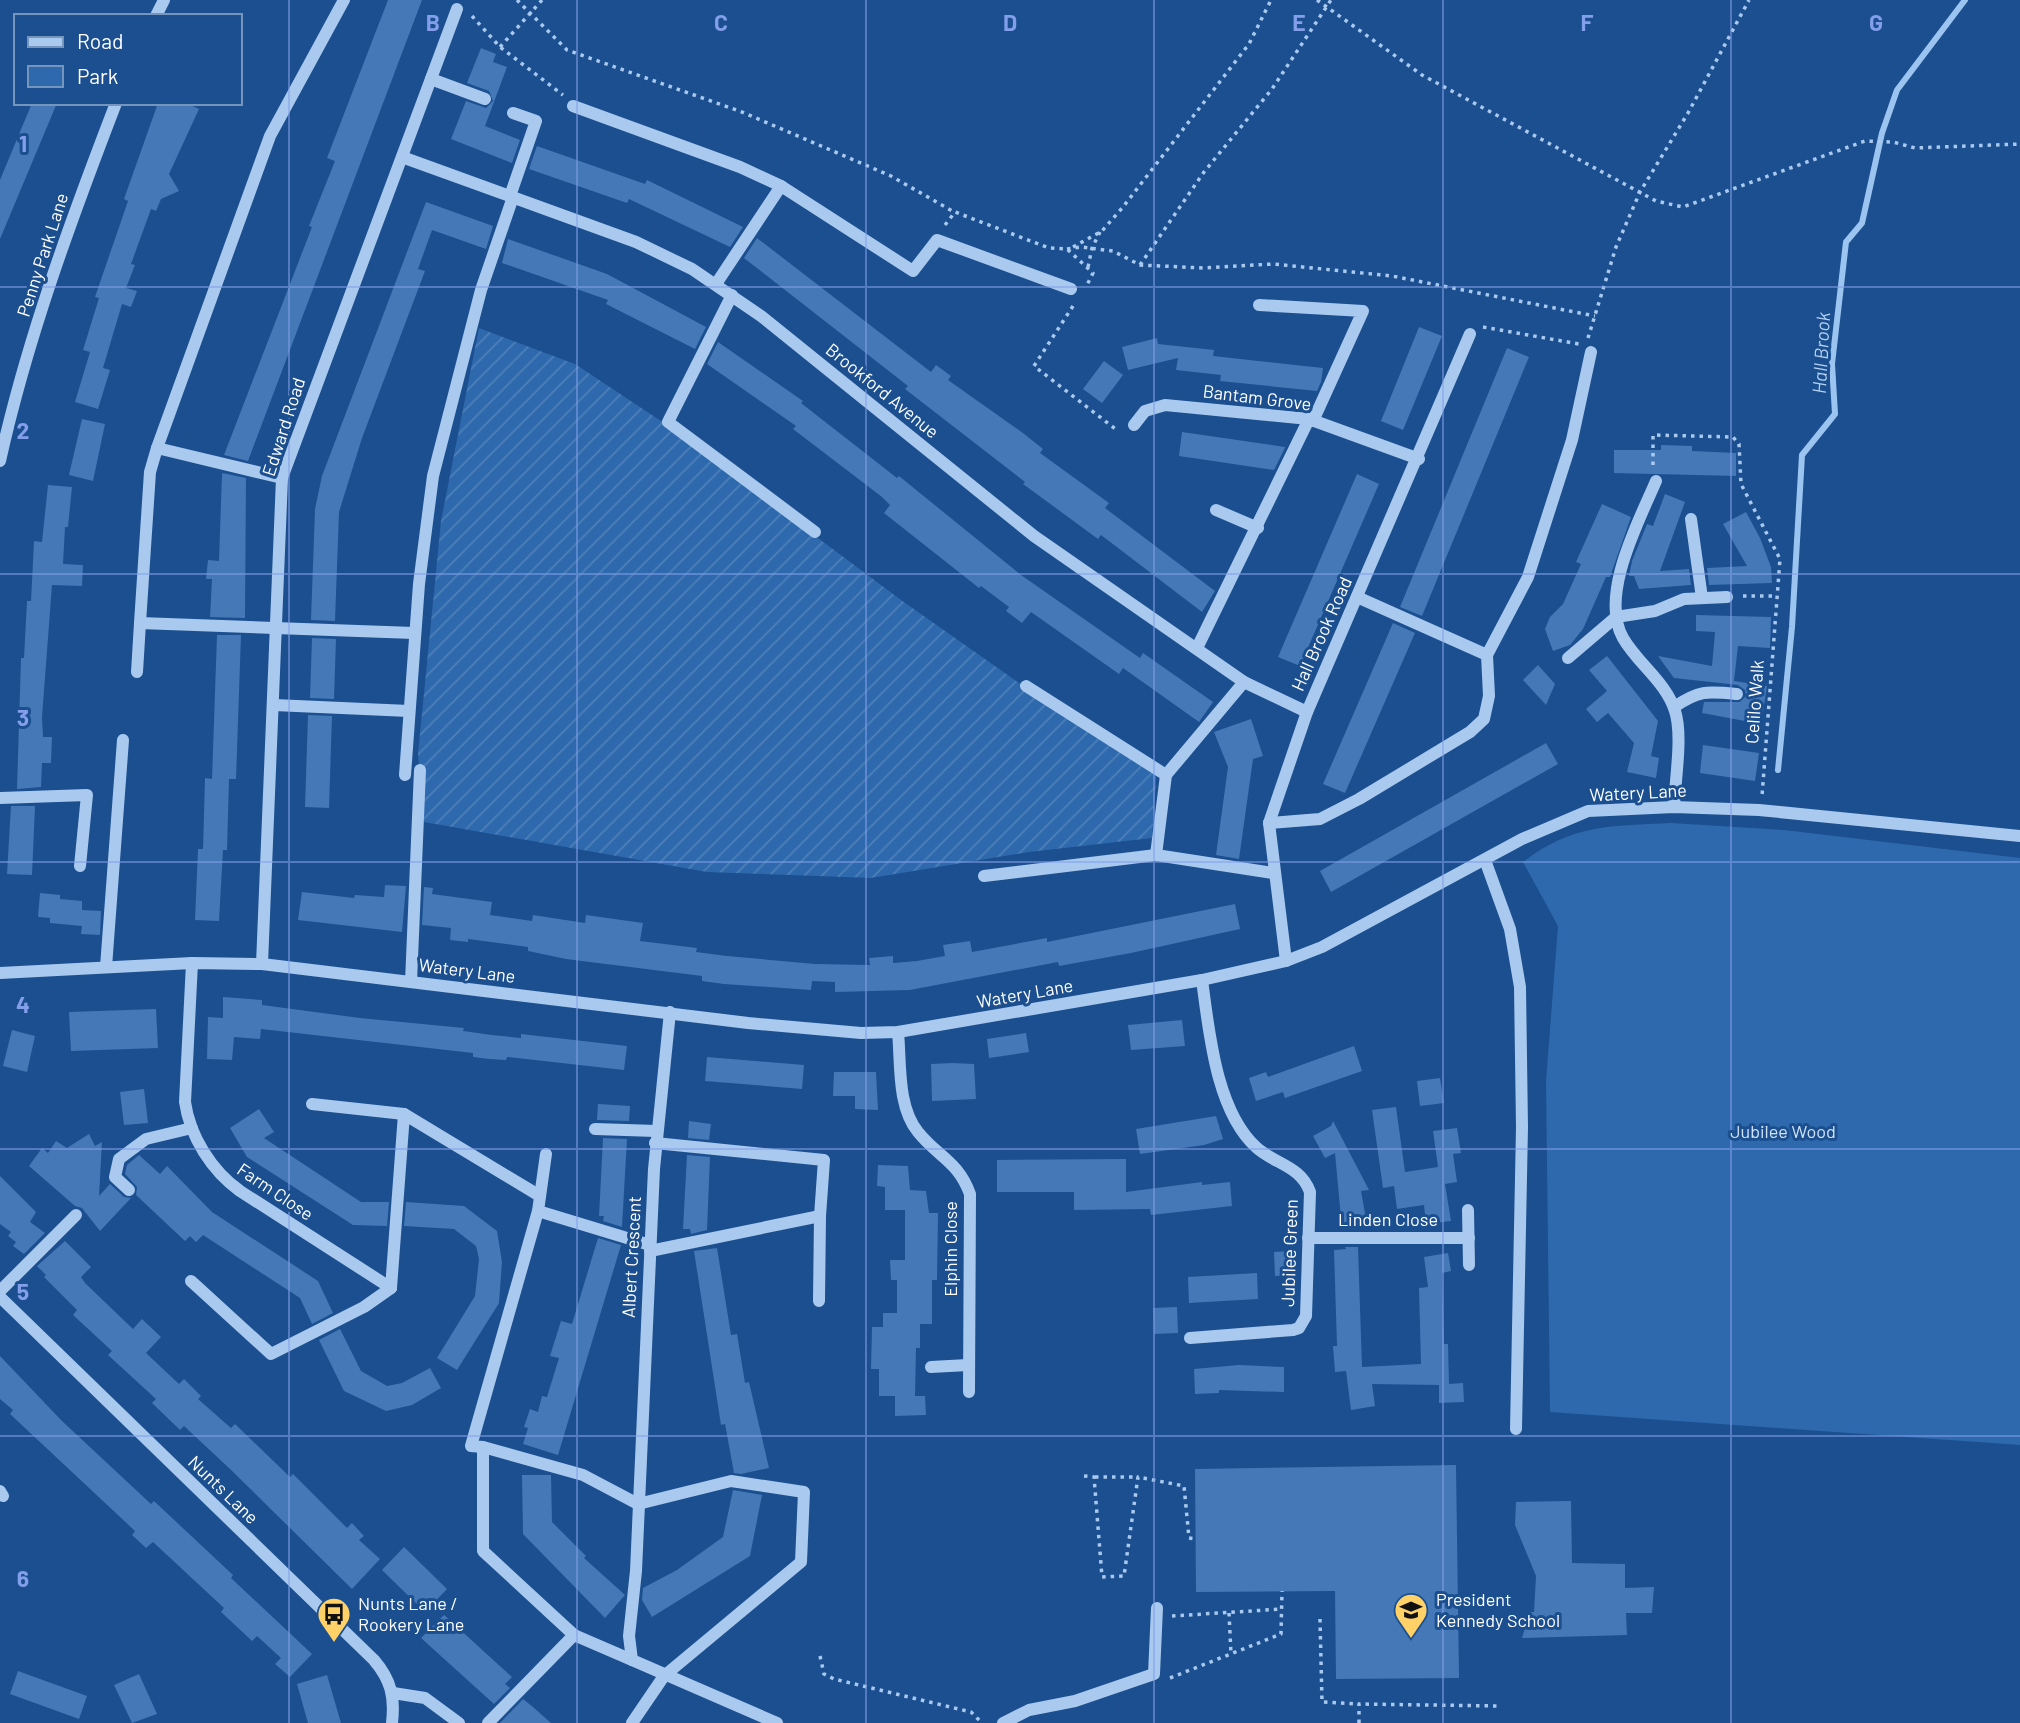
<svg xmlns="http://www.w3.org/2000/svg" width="2020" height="1723" font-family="Barlow,sans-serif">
	<defs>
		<pattern id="garden-furrows" width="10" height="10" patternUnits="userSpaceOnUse" patternTransform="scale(1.75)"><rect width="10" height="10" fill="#2e69ad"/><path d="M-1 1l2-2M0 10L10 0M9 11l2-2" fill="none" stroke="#4d80b9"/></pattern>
	</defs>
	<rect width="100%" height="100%" fill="#1b4f8f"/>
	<path fill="#2e69ad" d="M1671,823L1784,830L2020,858V1445L1550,1412L1546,1081L1558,926L1523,862C1572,824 1611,826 1671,823Z"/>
	<path fill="url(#garden-furrows)" d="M479,328L575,364L664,423L901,600L1042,699L1157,767L1152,838L1029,852L871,878L707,872L424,822L418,754L441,521Z"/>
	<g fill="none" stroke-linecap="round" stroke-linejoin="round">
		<path stroke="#9cc4f0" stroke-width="6" d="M1778,770L1792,627L1802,455L1835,414L1832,364L1846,242L1862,223L1882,133L1897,90L1965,0"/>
	</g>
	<g fill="#4478b7">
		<path d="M388,0H422L248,461L224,455L312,227L309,226L335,161L327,158Z"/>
		<path d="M481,48L496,54L493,62L507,67L485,126L520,140L512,163L451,139L466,101L486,108L493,101L489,91L467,83Z"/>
		<path d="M32,103H57L0,239V180Z"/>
		<path d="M158,103H186L199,109L169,174L179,191L161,199L156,211L151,209L131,264L135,265L126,288L137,291L131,307L122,304L103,368L110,370L98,409L75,402L90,352L83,350L99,298L95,297L128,201L124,199Z"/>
		<path d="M537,146L645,184L647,180L743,227L730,247L629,199L627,203L529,169Z"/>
		<path d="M426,202L493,226L486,249L432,230L418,269L425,271L362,438L339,512L335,621L311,620L315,509L322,476Z"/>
		<path d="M757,238L931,372L936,365L951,376L948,380L1023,433L1043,449L1040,453L1109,503L1105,508L1215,591L1202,612L1101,535L1098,539L1023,484L1025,482L905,389L908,386L744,258Z"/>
		<path d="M508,239L607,274L706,327L695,349L606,304L608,300L502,263Z"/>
		<path d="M1419,327L1442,336L1403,430L1381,421Z"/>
		<path d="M1157,338L1158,344L1214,350L1213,356L1323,368L1321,382L1317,391L1220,381L1221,375L1176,370L1178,358L1128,370L1122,347Z"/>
		<path d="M718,342L803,401L801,403L897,478L899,476L1021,575L1140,658L1143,653L1213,702L1199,722L1123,668L1119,674L1031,612L1022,623L1006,611L1009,607L981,586L979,588L884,513L890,505L882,497L793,429L796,426L707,364Z"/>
		<path d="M1507,348L1529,357L1422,616L1400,607Z"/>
		<path d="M1104,361L1123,375L1102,403L1083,389Z"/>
		<path d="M82,419L105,424L93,481L69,475Z"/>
		<path d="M1182,432L1285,447L1284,450L1274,470L1179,456Z"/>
		<path d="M1661,445L1692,446V451L1736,453V476L1614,473V450H1661Z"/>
		<path d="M222,473L246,478L245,618L210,617L212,579H206L208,560L219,561Z"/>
		<path d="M1357,474L1379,484L1300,666L1278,657Z"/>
		<path d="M48,485L72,487L68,527H65L63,564L83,565L82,586L52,585L42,717L43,737H52L51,763H42L41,787L17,789L21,658H24L27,601H31L34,541L42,542Z"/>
		<path d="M1665,494L1685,502L1660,571L1689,569L1691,585L1639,589L1634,576H1629L1632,561L1647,524L1653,526Z"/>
		<path d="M1602,504L1631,517L1610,577H1606L1583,629L1570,645L1553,651L1545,629L1550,617L1563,604L1581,564L1576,562Z"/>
		<path d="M1746,512L1760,538L1771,567L1772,583L1709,585L1707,568L1747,566L1723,524Z"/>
		<path d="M1696,615L1771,617L1770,648L1738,646L1734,681L1767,686L1761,724L1702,713L1704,702H1740L1746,696L1745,690L1738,685L1674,678L1658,656L1712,666L1715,632L1696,631Z"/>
		<path d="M1393,623L1415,633L1345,793L1323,784Z"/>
		<path d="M217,635H241L236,779H229L227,850H223L219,921L195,920L198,849H203L205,778L212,779Z"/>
		<path d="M312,638L336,639L334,699L310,698Z"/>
		<path d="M1607,656L1658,721L1651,756L1659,758L1656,778L1627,772L1634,743L1608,713L1597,722L1586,709L1607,691L1589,670Z"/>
		<path d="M1538,665L1555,684L1546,705L1523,680Z"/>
		<path d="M308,715L332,716L329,808L305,807Z"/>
		<path d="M1251,719L1263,756L1253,759L1239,859L1216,855L1228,767L1214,732Z"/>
		<path d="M1546,743L1558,764L1331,892L1320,871Z"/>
		<path d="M1703,745L1759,753L1755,781L1700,773Z"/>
		<path d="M11,806H35L32,875L7,874Z"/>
		<path d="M385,885L406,886L402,932L298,920L302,892L354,898L355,895L384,897Z"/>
		<path d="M424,887L433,888L432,894L492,902L490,915L532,921L533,915L585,923L586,915L643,923L640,941L697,948L696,952L727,956L815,964L870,965L869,958L893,956V963L917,961L945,956L943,945L970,941L972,952L1047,938V942L1235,904L1240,929L1131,953L1059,966L1058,962L910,990L835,992V982L812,981L811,990L724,984L702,981V976L566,959L528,951V947L468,939V942L450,940L451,928L422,925Z"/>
		<path d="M40,893L60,895V899L82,901V910L101,911L100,935L81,934L82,926L50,923V918L38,917Z"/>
		<path d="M223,997L262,1000V1005L360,1018L464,1028L463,1031L492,1035L521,1038V1034L627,1046L624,1070L507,1057L506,1060L489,1059L473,1057V1053L261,1029L260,1039L234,1037L232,1060L207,1059L208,1017L223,1018Z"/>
		<path d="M156,1009L158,1048L71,1051L69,1012Z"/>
		<path d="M1182,1020L1185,1046L1131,1050L1128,1025Z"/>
		<path d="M12,1030L35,1036L27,1072L3,1066Z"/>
		<path d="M1026,1033L1029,1052L989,1058L987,1039Z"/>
		<path d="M1354,1046L1362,1071L1285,1098L1283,1092L1256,1101L1249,1078L1266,1072L1268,1077Z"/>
		<path d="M707,1057L804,1065L802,1089L705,1081Z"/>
		<path d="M952,1063L974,1064L976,1099L932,1101L931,1064Z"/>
		<path d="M834,1072H876L878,1110L855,1109V1096H833Z"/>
		<path d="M1440,1078L1444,1103L1420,1106L1417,1081Z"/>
		<path d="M144,1089L148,1123L124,1125L120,1092Z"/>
		<path d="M598,1104L630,1106L629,1121L597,1120Z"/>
		<path d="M1396,1107L1405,1172L1438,1167L1433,1131L1457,1128L1461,1153L1453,1154L1457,1182L1445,1184L1451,1221L1426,1224L1424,1205L1397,1209L1394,1186L1383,1188L1372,1110Z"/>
		<path d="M259,1109L274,1132L264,1138L361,1202H389L387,1226L353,1225L247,1157L230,1128Z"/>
		<path d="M1216,1116L1223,1139L1204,1145L1140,1154L1136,1129Z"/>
		<path d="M689,1121L711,1124L709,1140L688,1138Z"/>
		<path d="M1333,1121L1369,1190L1361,1191L1366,1219L1357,1221V1229H1342L1335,1153L1325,1158L1313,1136L1331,1126Z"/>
		<path d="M89,1134L95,1146L102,1142L99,1196L110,1184L124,1197L131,1198L100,1231L82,1208L75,1206L29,1166L42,1148L48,1153L56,1141L67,1148Z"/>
		<path d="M603,1138L627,1139L622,1227L603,1221L604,1216H599Z"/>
		<path d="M139,1155L160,1174L167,1166L212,1212L318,1281L333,1313L312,1324L300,1298L203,1235L196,1242L190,1236L185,1241L136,1195L137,1187L125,1174L127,1165Z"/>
		<path d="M687,1155L710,1157L707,1230L691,1234L690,1229H683Z"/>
		<path d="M1126,1159V1192L1202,1182V1185L1230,1182L1232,1206L1151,1215L1150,1209L1074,1210V1192H997V1160Z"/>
		<path d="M878,1165L908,1166L910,1190L926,1191L929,1213H938L937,1280H932V1324H920V1348H916L915,1396H925L926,1415L895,1416V1396H879V1369H871L872,1327H883V1313H897V1280H891L890,1260H905V1210H885V1187L877,1186Z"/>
		<path d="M0,1176L36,1212L30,1222L45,1233L24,1254L13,1246L16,1242L8,1236L11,1232L0,1224Z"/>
		<path d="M406,1202L464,1206L497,1231L502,1262L499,1303L457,1370L437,1358L475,1296L479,1259L476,1246L454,1229L404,1226Z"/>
		<path d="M598,1238L621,1245L558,1455L523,1444L528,1428L524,1427L530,1409L538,1412L542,1396L547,1397L559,1358L550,1356L561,1321L572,1324Z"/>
		<path d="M65,1241L91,1267L81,1277L85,1283L133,1329L142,1319L161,1337L146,1353L179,1384L184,1379L201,1396L198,1399L231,1428L235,1424L290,1477L293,1474L347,1528L352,1523L364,1536L359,1540L380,1559L352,1589L230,1469L184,1426L180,1430L152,1403L156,1399L108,1355L112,1351L73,1315L77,1310L44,1277L46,1275L37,1266Z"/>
		<path d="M1345,1247H1358L1362,1367L1421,1364L1419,1288L1428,1287L1424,1257L1448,1253L1451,1271L1442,1273L1444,1344H1448L1449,1384L1463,1383L1464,1402L1439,1403V1385L1372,1384L1375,1406L1351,1410L1346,1371L1335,1372L1333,1346H1337L1334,1250L1346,1249Z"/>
		<path d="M717,1248L731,1335L737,1334L745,1383L749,1382L769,1468L741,1474L734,1473L725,1424L721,1425L694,1251Z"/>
		<path d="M1292,1251L1293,1275L1275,1276L1274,1252Z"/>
		<path d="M1257,1273L1258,1299L1189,1303L1188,1277Z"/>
		<path d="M1177,1307L1178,1333L1154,1334L1153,1308Z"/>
		<path d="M340,1329L361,1371L375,1379L387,1386L402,1383L430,1368L441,1388L412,1405L386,1411L344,1391L319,1340Z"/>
		<path d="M0,1356L62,1421L151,1504L154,1501L202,1546L233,1575L231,1578L312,1654L290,1677L275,1664L281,1658L257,1636L252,1641L235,1625L221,1612L224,1608L153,1542L146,1548L132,1535L135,1531L10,1414L13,1410L0,1399Z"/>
		<path d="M1239,1365L1284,1367V1392L1219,1390V1393L1195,1394L1194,1369Z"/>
		<path d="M1456,1465L1459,1678L1336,1679L1335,1591L1196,1592L1195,1469Z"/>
		<path d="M522,1475H551L552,1522L586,1556L584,1558L625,1595L605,1618L523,1534Z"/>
		<path d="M733,1490L762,1495L750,1556L652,1617L642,1600L643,1588L677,1570L723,1537Z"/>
		<path d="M1571,1501L1572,1563L1625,1564V1588L1654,1587L1652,1613H1626L1627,1635L1522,1638L1530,1612H1534L1536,1576L1515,1525L1516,1502Z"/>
		<path d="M404,1547L447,1589L425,1612L382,1570Z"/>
		<path d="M444,1615L512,1677L505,1684L510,1688L494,1704L421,1638Z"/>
		<path d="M18,1671L87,1696L79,1719L10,1694Z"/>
		<path d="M139,1674L157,1714L132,1723L114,1685Z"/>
		<path d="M327,1675L341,1723H308L297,1684Z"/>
		<path d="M523,1699L533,1707L551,1723H500Z"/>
	</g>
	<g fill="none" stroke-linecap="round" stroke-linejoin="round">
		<g stroke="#a9c9ee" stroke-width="3.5" stroke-dasharray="3.5 5" stroke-linecap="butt">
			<path d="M517,0L567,50L742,112L891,176L954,212"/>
			<path d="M1317,0L1422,75L1656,201L1683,207L1865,141L1893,142L1915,148L2020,144"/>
			<path d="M472,16L500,47L563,95"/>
			<path d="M500,47L542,0"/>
			<path d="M945,225L955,212L1049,248L1067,249L1093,273L1087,285"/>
			<path d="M1073,247L1102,231L1123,207L1249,44L1271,0"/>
			<path d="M1067,249L1081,247L1113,251L1140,265L1203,268L1273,264L1392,276L1595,316"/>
			<path d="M1140,265L1204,172L1272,89L1331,0"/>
			<path d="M1088,267L1092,248L1100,232"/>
			<path d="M1073,306L1034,366L1118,431"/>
			<path d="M1483,327L1579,344"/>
			<path d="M1588,338L1616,247L1640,192L1688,113L1749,0"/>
			<path d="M1653,465V435L1733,437L1739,444L1741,484L1780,559L1762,796"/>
			<path d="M1743,596H1776"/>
			<path d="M1084,1476L1094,1477L1102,1577L1124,1576L1138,1477L1184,1486L1189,1538L1196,1539"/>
			<path d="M1095,1477H1138"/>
			<path d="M1229,1613L1231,1654"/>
			<path d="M1172,1616L1282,1609"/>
			<path d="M1320,1619L1322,1702L1359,1704"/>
			<path d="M820,1656L824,1674L834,1679L971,1712L982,1723"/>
			<path d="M1170,1678L1281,1634L1282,1591"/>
			<path d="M1359,1723V1704L1498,1706"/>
		</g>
		<g stroke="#a9c9ee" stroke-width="12">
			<path d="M156,16L164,0"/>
			<path d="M431,79L485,99"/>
			<path d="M573,106L740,167L781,186L716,284"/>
			<path d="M402,157L636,242L692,269L761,316L1034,536L1244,682L1307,712"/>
			<path d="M781,186L913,271L937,240L1071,289"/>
			<path d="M510,196L536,121L513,113"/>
			<path d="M732,295L668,422L815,532"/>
			<path d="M1259,305L1363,311L1313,421"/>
			<path d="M1134,425L1145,411L1165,405L1309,419L1419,459"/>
			<path d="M157,448L270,136L344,0"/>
			<path d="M0,461C27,339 71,220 116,103"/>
			<path d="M1656,481C1639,521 1599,595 1623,638C1638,664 1666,682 1675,711C1683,735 1675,781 1674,807"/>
			<path d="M1216,510L1258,528"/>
			<path d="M1691,519L1702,598"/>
			<path d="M1357,597L1487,655"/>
			<path d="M140,623L150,472L157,448L282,478"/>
			<path d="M1197,648L1309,419"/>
			<path d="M1568,658L1616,617L1655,611L1684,599L1727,597"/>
			<path d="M137,672L140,623L414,633"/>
			<path d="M1026,686L1166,775"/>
			<path d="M274,705L409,711"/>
			<path d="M1674,707C1699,690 1707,691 1737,694"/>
			<path d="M405,775L419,584L433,476L481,290L513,197"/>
			<path d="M0,798L87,795L80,866"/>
			<path d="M1269,823L1320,819L1359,799L1470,732L1484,719L1489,696L1487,655L1528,577L1572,440L1591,352"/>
			<path d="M1156,855L1166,775L1244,682"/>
			<path d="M1485,860L1510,929L1520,987L1522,1127L1516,1429"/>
			<path d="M984,876L1156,855L1273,873"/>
			<path d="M1286,961L1269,823L1307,712L1470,334"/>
			<path d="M192,963L185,1102C190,1137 212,1171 240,1191L391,1288"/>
			<path d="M262,964L282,478L457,9"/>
			<path d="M106,967L123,740"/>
			<path d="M0,973L192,963L262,964L748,1023L861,1033L898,1032L1202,980L1286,961L1322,947L1522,839L1588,811L1674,807L1759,810L2020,836"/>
			<path d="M411,982L420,770"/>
			<path d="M670,1012L654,1169L636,1571L629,1636L632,1660L777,1723"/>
			<path d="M898,1032C901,1064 897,1106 918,1132C938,1157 958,1161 970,1194L969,1392"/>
			<path d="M312,1104L404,1114"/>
			<path d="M595,1129L656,1131"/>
			<path d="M546,1154L538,1211L650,1245"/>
			<path d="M129,1190L115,1177L119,1159L146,1139L192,1128"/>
			<path d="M1468,1210L1469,1265"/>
			<path d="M1308,1238H1469"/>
			<path d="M650,1251L820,1216L824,1160L655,1143"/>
			<path d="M191,1281L271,1354L364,1307L391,1288"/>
			<path d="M391,1288L404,1114L540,1196"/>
			<path d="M0,1291L76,1215"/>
			<path d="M0,1297L374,1660C391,1680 395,1697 392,1723"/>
			<path d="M819,1301L820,1216"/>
			<path d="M1190,1338L1293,1330L1299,1328L1306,1316L1310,1192C1301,1166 1275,1164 1257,1148C1216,1112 1209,1031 1202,980"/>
			<path d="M931,1367L968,1365"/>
			<path d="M483,1447L471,1446L538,1211"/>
			<path d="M0,1491L3,1496"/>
			<path d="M574,1635L483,1551V1447L583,1475L638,1504L731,1481L804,1492L801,1562L664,1676L632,1723"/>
			<path d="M393,1693L425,1698L459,1723"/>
			<path d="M488,1723L574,1635L632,1660"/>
			<path d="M1003,1723L1029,1710L1075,1701L1154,1674L1157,1608"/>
		</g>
	</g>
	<path fill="none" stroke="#839eea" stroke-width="2" stroke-opacity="0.55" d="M289,0V1723M577,0V1723M866,0V1723M1154,0V1723M1443,0V1723M1731,0V1723M0,287H2020M0,574H2020M0,862H2020M0,1149H2020M0,1436H2020"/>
	<defs>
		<symbol id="school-pin" viewBox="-11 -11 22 30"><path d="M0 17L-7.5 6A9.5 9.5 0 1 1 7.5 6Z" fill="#ffd166" stroke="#1b4f8f"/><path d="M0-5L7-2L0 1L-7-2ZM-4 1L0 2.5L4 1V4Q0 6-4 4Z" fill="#111"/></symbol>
		<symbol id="bus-pin" viewBox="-11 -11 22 30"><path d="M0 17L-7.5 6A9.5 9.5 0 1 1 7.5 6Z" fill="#ffd166" stroke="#1b4f8f"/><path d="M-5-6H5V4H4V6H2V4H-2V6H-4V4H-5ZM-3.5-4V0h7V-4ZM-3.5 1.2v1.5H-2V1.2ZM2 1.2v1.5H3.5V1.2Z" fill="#111"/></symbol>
	</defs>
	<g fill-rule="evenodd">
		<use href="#school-pin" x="1392" y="1591" width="38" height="52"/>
		<use href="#bus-pin" x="315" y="1595" width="38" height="52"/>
	</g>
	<g text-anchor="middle" stroke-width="6" stroke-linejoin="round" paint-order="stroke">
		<g font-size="18" fill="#fff" stroke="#1b4f8f">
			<text transform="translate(43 255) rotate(-72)" y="6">Penny Park Lane</text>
			<text transform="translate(882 391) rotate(39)" y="6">Brookford Avenue</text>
			<text transform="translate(1257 398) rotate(7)" y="6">Bantam Grove</text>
			<text transform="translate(284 427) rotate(-72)" y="6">Edward Road</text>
			<text transform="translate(1322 634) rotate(-66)" y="6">Hall Brook Road</text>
			<text transform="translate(1755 702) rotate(-86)" y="6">Celilo Walk</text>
			<text transform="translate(1638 793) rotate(-3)" y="6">Watery Lane</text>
			<text transform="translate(467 971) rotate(7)" y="6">Watery Lane</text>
			<text transform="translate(1025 994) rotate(-10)" y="6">Watery Lane</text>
			<text transform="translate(275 1192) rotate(34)" y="6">Farm Close</text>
			<text x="1388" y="1226">Linden Close</text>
			<text transform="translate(951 1249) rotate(-90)" y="6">Elphin Close</text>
			<text transform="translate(1290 1253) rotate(-88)" y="6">Jubilee Green</text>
			<text transform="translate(632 1257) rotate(-87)" y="6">Albert Crescent</text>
			<text transform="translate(223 1490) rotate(44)" y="6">Nunts Lane</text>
		</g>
		<g font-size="18" fill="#cfe3fa" stroke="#1b4f8f">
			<text x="1783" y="1138">Jubilee Wood</text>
		</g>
		<g font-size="18" fill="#fff" stroke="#1b4f8f" text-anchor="start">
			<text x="1436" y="1606">President<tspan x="1436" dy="21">Kennedy School</tspan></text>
			<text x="358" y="1610">Nunts Lane /<tspan x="358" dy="21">Rookery Lane</tspan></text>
		</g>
		<g font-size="19" font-style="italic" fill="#b5d3f5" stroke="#1b4f8f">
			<text transform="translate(1821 353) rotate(-87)" y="7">Hall Brook</text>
		</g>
	</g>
	<g font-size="23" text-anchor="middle" font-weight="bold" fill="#839eea" stroke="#1b4f8f" stroke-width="6" stroke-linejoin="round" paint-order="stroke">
		<text x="433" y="31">B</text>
		<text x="721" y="31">C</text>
		<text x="1010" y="31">D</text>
		<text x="1299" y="31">E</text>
		<text x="1587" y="31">F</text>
		<text x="1876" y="31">G</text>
		<text x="23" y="152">1</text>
		<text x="23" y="439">2</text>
		<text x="23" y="726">3</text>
		<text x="23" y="1013">4</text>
		<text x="23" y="1300">5</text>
		<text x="23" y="1587">6</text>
	</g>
	<rect x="14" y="14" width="228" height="91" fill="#1b4f8f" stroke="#7695bc" stroke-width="2"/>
	<rect x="28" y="37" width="35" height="10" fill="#a9c9ee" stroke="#7695bc" stroke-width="2"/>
	<text x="77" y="49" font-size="21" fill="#ffffff">Road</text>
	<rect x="28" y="66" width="35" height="21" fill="#2e69ad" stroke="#7695bc" stroke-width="2"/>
	<text x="77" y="84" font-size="21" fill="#ffffff">Park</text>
</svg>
